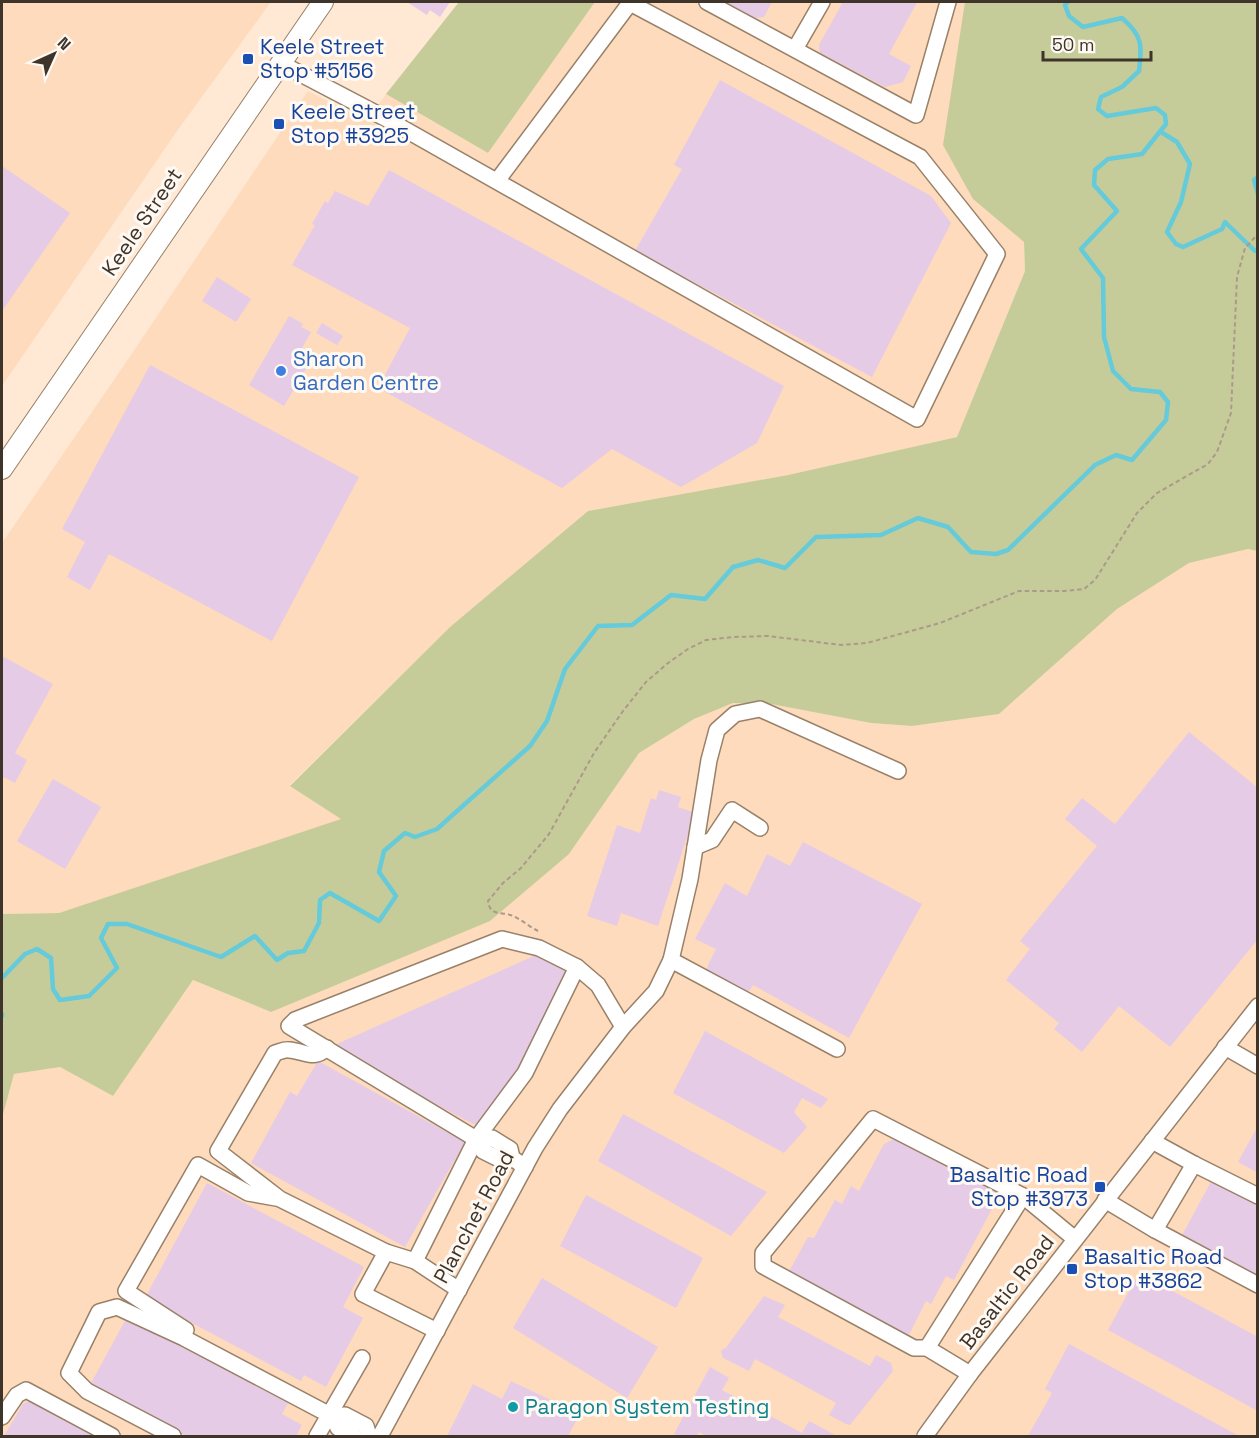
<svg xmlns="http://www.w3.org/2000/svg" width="1259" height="1438" font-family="'Space Grotesk',sans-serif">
	<rect width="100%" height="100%" fill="#ffe9d4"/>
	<g fill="#fddbbc">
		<path d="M2,2H271L177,131L2,386Z"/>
		<path d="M595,2H965L973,199L1024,242L1025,271L957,437L788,475L588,511L450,627L290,785L342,819L59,913L2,914V543L131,355L308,91L367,121L386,94L488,153Z"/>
		<path d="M1248,549L1257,551V1436H2V1118L14,1074L60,1067L113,1096L193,980L271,1012L569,854L639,753L694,719L733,703L771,704L871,723L912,726L999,714L1117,609L1189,563Z"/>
	</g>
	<g fill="#c6cc99">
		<path d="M459,2H595L488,153L386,94Z"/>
		<path d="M965,2H1257V551L1248,549L1189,563L1117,609L999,714L912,726L871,723L771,704L733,703L694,719L639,753L569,854L490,921L271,1012L193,980L113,1096L60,1067L14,1074L2,1118V914L59,913L341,819L290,786L450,627L588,511L788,475L957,437L1025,271L1024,242L973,199L943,145Z"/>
	</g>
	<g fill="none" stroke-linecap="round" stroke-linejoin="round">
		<g stroke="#65cad9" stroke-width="4.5">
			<path d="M1161,132L1177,142L1190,164L1181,202L1167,232L1176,244L1183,247L1222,229L1225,222L1255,251L1258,250"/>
			<path d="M1258,177L1254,180L1258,194"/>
			<path d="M2,978L25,954L37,949L51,958L53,989L60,1000L89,996L117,968L101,938L108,924H127L221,957L255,936L277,960L288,953L304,951L319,923L320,900L330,893L379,921L396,896L379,872L384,851L405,833L415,837L437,829L530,746L547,721L565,669L598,626L632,625L671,595L705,599L733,567L758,560L785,568L816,537L881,535L918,518L948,527L971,552L996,554L1008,550L1095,465L1116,455L1132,460L1166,420L1168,402L1160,392L1131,389L1113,371L1104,337L1103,278L1081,249L1117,211L1094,185L1095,170L1108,159L1142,154L1166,124L1165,115L1156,108L1107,116L1098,109L1101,97L1122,87L1139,71C1142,45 1143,36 1122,18L1083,27L1069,16L1065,5L1068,2"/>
			<path d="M2,1014V1016"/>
		</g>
	</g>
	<g fill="#e5cbe6">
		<path d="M407,2H450L440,17L430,10L427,15Z"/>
		<path d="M722,2H772L764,17L754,18Z"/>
		<path d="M843,2H917L889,54L911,66L903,82L885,87L820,53L819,45Z"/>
		<path d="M720,80L931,196L951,223L872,377L635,251L682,169L674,165Z"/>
		<path d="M2,166L70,213L2,311Z"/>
		<path d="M389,170L784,386L757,443L681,487L612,449L562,488L378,388L410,328L292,265L315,225L312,224L325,201L328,203L335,191L368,206Z"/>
		<path d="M217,277L251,299L236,322L202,301Z"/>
		<path d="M289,316L303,324L301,327L311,332L301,350L313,357L284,406L249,385Z"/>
		<path d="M322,323L343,336L337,345L316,333Z"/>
		<path d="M150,365L359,477L272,641L109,554L90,590L67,577L85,542L62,529Z"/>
		<path d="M2,656L53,684L15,753L27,760L15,783L4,777L2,782Z"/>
		<path d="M1189,732L1258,788V939L1170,1047L1119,1006L1082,1052L1054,1029L1059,1023L1006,980L1030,949L1020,941L1097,846L1065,819L1082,798L1115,824Z"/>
		<path d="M53,779L101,807L65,869L17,841Z"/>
		<path d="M659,790L681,797L678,807L695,813L658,926L621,913L617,926L587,916L617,825L640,833L651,798L656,800Z"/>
		<path d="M803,842L922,904L849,1038L753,985L745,997L706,974L708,965L716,949L695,939L725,883L747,896L767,854L790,866Z"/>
		<path d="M545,951L571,970L530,1057L479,1127L328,1048Z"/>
		<path d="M705,1031L828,1099L821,1108L802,1098L794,1112L807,1127L784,1153L673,1093Z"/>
		<path d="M318,1061L465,1142L405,1247L251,1163L290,1092L297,1096Z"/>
		<path d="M623,1114L767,1192L731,1236L598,1161Z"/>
		<path d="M1258,1126V1173L1238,1162Z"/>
		<path d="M899,1137L1001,1192L954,1280L946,1276L931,1304L926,1301L907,1339L787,1275L808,1237L814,1238L835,1200L842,1204L851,1186L859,1191L884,1144Z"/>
		<path d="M1213,1178L1258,1202V1281L1180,1239Z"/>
		<path d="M207,1183L364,1267L343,1307L363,1318L326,1387L304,1375L301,1381L145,1298Z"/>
		<path d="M586,1195L703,1258L676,1308L560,1246Z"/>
		<path d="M1139,1273L1258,1337V1411L1108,1330Z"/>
		<path d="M542,1278L658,1347L627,1398L513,1328Z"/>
		<path d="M764,1296L785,1305L778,1317L870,1366L876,1355L891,1363L893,1371L850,1425L846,1424L829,1415L836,1403L755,1359L749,1371L723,1358L721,1351L724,1348L725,1349Z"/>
		<path d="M127,1317L288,1403L282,1414L302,1425L296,1436H186L90,1385Z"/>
		<path d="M1069,1344L1239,1436H1028L1052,1393L1045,1389Z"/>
		<path d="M710,1367L729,1378L722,1390L802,1433L809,1421L837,1436H706L699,1432L697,1436H679L674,1434Z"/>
		<path d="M511,1381L580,1414L568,1436H447L473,1384L502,1399Z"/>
		<path d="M27,1402H32L96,1436H4L23,1404Z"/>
	</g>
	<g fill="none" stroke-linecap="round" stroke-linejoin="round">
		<defs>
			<g id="minor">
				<path d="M707,2L916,115L948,2"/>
				<path d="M795,49L822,2"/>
				<path d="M280,63L383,117L917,419L997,254L920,157L630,3L497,181"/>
				<path d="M695,847L712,840L732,810L760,828"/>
				<path d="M671,960L690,879L709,760L717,730L735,714L760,709L898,771"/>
				<path d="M577,967L598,985L623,1027"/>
				<path d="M1225,1047L1258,1066"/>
				<path d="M327,1048C313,1061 305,1051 289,1050C285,1049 279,1052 275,1053L218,1151L280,1199L386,1252L415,1261L459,1290"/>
				<path d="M482,1142L492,1138L510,1149L512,1158L525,1167"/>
				<path d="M482,1142L483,1151L505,1162L512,1158"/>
				<path d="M1194,1164L1258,1196"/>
				<path d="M1105,1200L1155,1230L1194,1164L1152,1141"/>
				<path d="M1155,1230L1258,1285"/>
				<path d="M386,1252L363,1294L437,1331"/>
				<path d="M415,1261L476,1139L525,1073L577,967L539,948L502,939L295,1020L289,1026L476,1139L482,1142"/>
				<path d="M186,1330L126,1291L198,1165L248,1193L276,1198"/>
				<path d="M927,1348L1023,1196"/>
				<path d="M970,1374L927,1348H914L763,1266V1253L873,1119L1023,1196L1075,1239"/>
				<path d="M2,1417L17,1395L26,1390L112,1436"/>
				<path d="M333,1417L338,1428L354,1436"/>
				<path d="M173,1436L87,1391L69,1373L99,1312L117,1307L184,1338L328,1414L333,1417L345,1415L366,1426L369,1436"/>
				<path d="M317,1436L362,1358"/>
				<path d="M380,1436L535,1148L560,1109L623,1027L656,991L671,960L837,1049"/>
				<path d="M925,1436L970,1374L1258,1006"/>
			</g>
			<path id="major" d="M2,469L323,2"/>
		</defs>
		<use href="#minor" stroke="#998068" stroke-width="18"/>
		<use href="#major" stroke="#998068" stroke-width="22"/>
		<path stroke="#ab9a8a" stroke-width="2" stroke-dasharray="4.5 3" stroke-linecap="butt" d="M538,931C530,927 522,920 513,916C502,911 490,917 488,901L503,883L521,868L549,834L594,753L623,711L646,682L668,663L688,649L706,640L734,637L768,636L841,645L867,643L940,623L1019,591H1064L1084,589L1095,580L1137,513L1157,493L1208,464L1217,452L1231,413L1237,277L1245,248L1258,234"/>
		<use href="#minor" stroke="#fff" stroke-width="15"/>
		<use href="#major" stroke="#fff" stroke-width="20"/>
	</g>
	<g fill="#1a4fb4" stroke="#fff9f4" stroke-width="2">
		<rect x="242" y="53" width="12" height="12" rx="3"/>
		<rect x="273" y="118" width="12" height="12" rx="3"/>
		<rect x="1094" y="1181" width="12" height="12" rx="3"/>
		<rect x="1066" y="1263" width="12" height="12" rx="3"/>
	</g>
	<circle fill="#3f7fe0" stroke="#fff9f4" stroke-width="2" cx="281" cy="371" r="6"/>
	<circle fill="#0f9aa8" stroke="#fff9f4" stroke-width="2" cx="513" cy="1407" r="6"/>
	<g text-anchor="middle" stroke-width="6" stroke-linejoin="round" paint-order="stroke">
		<g font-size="21" fill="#164399" stroke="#fff9f4" text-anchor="start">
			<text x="260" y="54">Keele Street<tspan x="260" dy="24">Stop #5156</tspan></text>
			<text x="291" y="119">Keele Street<tspan x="291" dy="24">Stop #3925</tspan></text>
			<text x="1088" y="1182" text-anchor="end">Basaltic Road<tspan x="1088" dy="24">Stop #3973</tspan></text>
			<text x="1084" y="1264">Basaltic Road<tspan x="1084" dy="24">Stop #3862</tspan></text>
		</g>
		<g font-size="21" fill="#3f342a" stroke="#fff9f4">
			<text transform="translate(142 222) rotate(-56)" y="7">Keele Street</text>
			<text transform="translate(474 1217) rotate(-62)" y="7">Planchet Road</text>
			<text transform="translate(1007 1292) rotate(-52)" y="7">Basaltic Road</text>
		</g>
		<g font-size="21" fill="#366cbe" stroke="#fff9f4" text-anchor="start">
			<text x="293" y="366">Sharon<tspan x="293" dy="24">Garden Centre</tspan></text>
		</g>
		<g font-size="21" fill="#0d838f" stroke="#fff9f4" text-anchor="start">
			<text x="525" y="1414">Paragon System Testing</text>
		</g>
	</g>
	<rect width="1259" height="1438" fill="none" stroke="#3f342a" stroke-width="6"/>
	<g transform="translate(54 54) rotate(45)" stroke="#fff9f4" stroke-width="4.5" paint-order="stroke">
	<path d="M0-4.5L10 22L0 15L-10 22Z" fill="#3f342a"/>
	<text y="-9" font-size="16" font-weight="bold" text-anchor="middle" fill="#3f342a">N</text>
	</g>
	<path d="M1043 51v9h108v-9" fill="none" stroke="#3f342a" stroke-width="3"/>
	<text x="1052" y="51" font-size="18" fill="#3f342a" stroke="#fff9f4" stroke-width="4.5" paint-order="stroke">50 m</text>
</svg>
